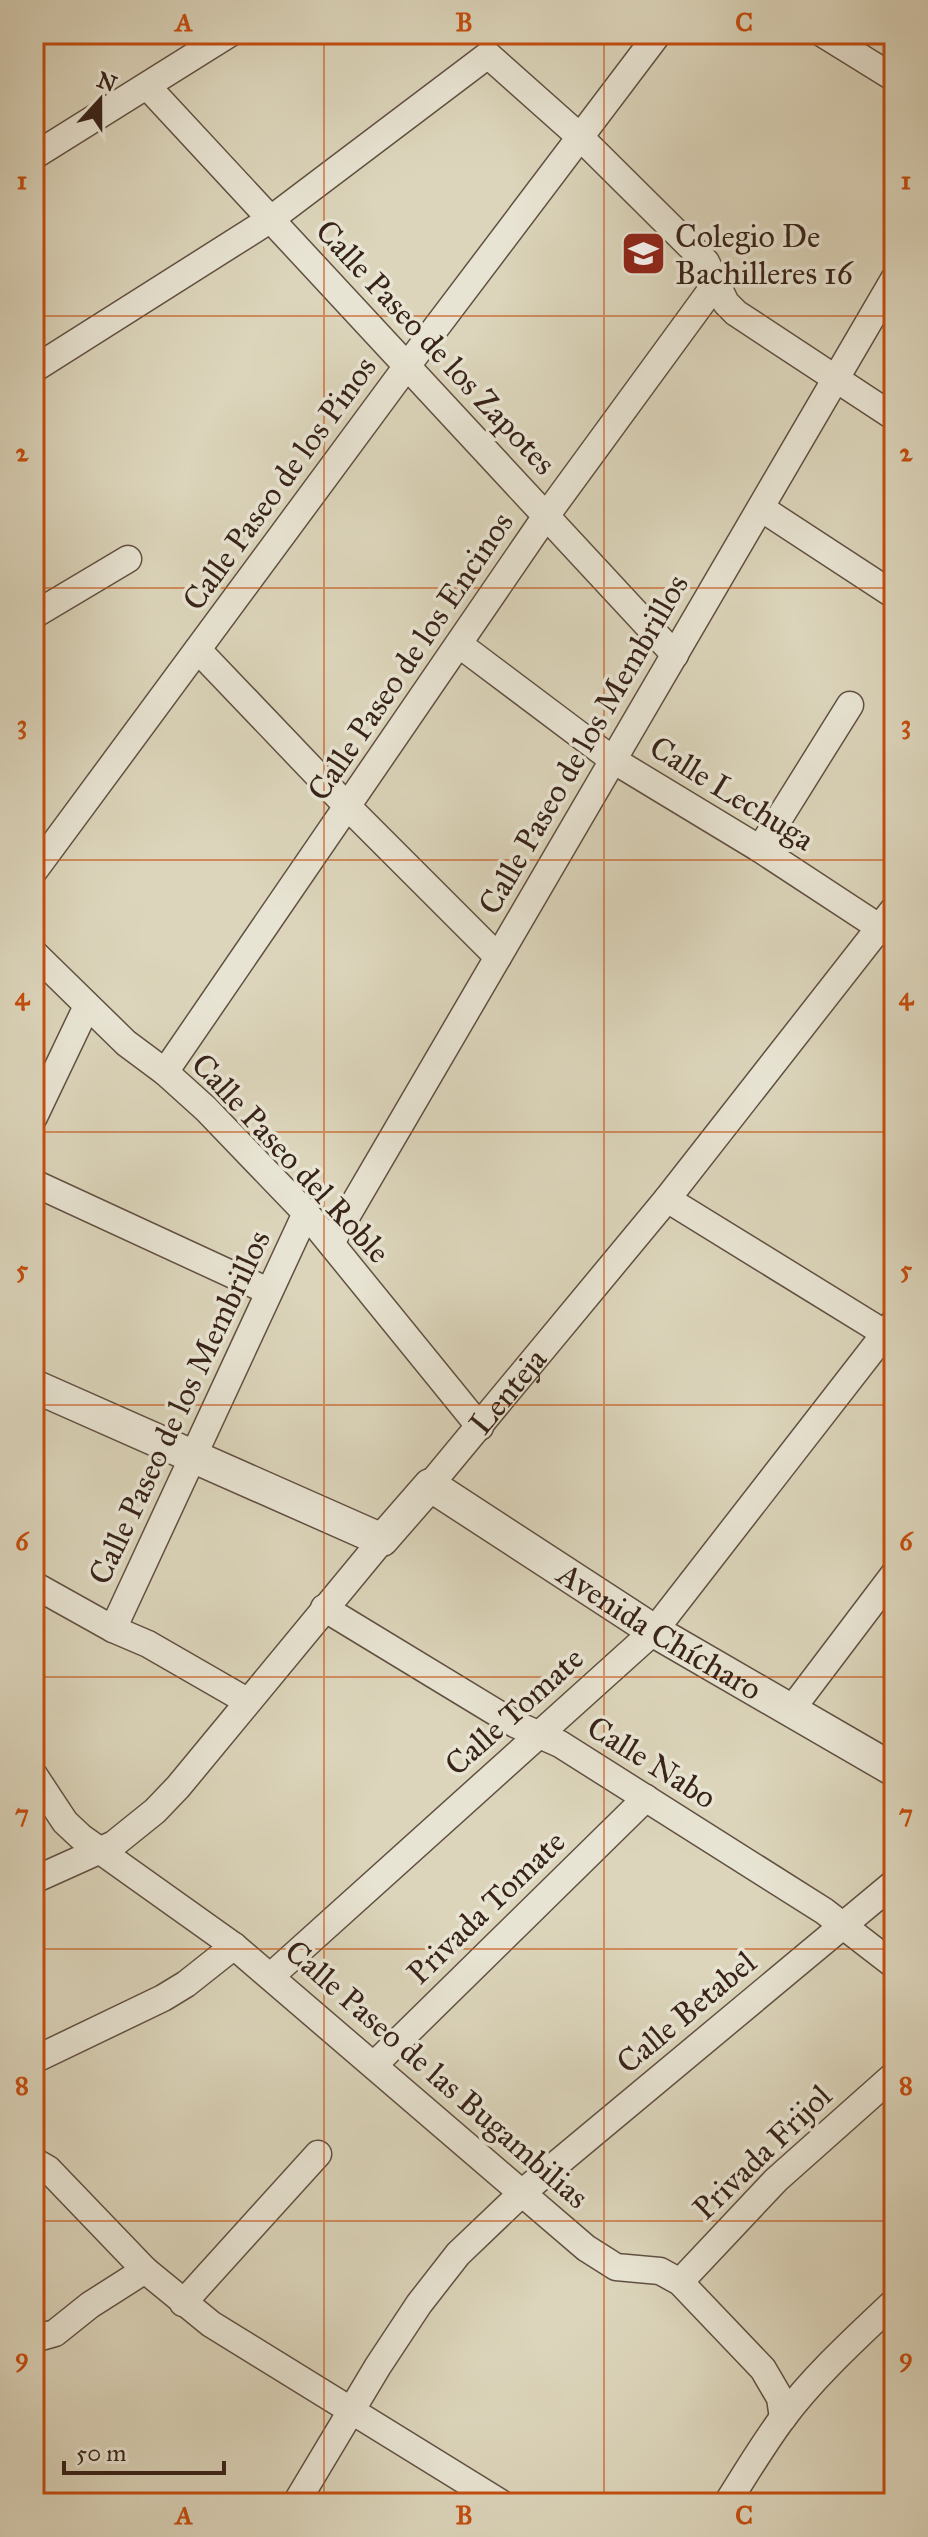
<svg xmlns="http://www.w3.org/2000/svg" width="928" height="2537" font-family="'IM FELL Great Primer',serif">
	<rect width="100%" height="100%" fill="#dcd5bb"/>
	<filter id="stains"><feTurbulence type="fractalNoise" baseFrequency=".0025" numOctaves="4"/><feColorMatrix values="0 0 0 0 .2 0 0 0 0 .09 0 0 0 0 .02 0 0 0 .5 -.17"/></filter>
	<radialGradient id="worn" r=".72"><stop offset=".6" stop-color="#630" stop-opacity="0"/><stop offset="1" stop-color="#630" stop-opacity=".3"/></radialGradient>
	<g fill="none" stroke-linecap="round" stroke-linejoin="round">
		<defs>
			<g id="minor">
				<path d="M823,34L894,78"/>
				<path d="M147,86L675,655"/>
				<path d="M34,156L229,34"/>
				<path d="M34,369L271,219L488,55L579,136L706,262L726,303L736,313L894,417"/>
				<path d="M761,508L894,595"/>
				<path d="M34,615L128,559"/>
				<path d="M460,645L613,760L760,849L894,937"/>
				<path d="M198,650L348,807L498,957"/>
				<path d="M760,849L850,705"/>
				<path d="M34,871L407,366L658,34"/>
				<path d="M34,953L126,1043L165,1072L206,1109L306,1213L480,1427"/>
				<path d="M165,1072L546,516L717,282"/>
				<path d="M34,1117L87,1006"/>
				<path d="M34,1183L268,1291"/>
				<path d="M667,1199L894,1339"/>
				<path d="M331,1243L894,279"/>
				<path id="s1" d="M430,1485L667,1199L894,909"/>
				<path d="M36,1586L113,1629L148,1644L247,1701"/>
				<path d="M324,1608L515,1724L560,1744L824,1911L894,1965"/>
				<path d="M113,1629L306,1213"/>
				<path d="M791,1710L894,1574"/>
				<path d="M34,1775L65,1822L81,1837L234,1946L586,2248L616,2267L660,2271L680,2282L763,2369L780,2398L783,2418"/>
				<path d="M34,1880L114,1844L155,1811L178,1787L382,1540"/>
				<path d="M271,1976L654,1631L894,1322"/>
				<path d="M34,2060L163,1998L186,1984L234,1946"/>
				<path d="M374,2065L646,1798"/>
				<path d="M34,2161L48,2169L145,2270L211,2324L501,2503"/>
				<path d="M680,2282L776,2180L894,2075"/>
				<path d="M183,2303L318,2154"/>
				<path d="M34,2339L55,2333L90,2305L145,2270"/>
				<path d="M296,2503L378,2366L419,2304L458,2254L523,2192L894,1883"/>
				<path d="M727,2503C745,2475 762,2446 782,2419C814,2376 855,2339 894,2302"/>
			</g>
			<g id="tertiary">
				<path id="s2" d="M34,1386L382,1540L430,1485L654,1631L894,1770"/>
			</g>
		</defs>
		<use href="#minor" stroke="#615042" stroke-width="29"/>
		<use href="#tertiary" stroke="#615042" stroke-width="35"/>
		<use href="#minor" stroke="#e8e4d3" stroke-width="26"/>
		<use href="#tertiary" stroke="#e8e4d3" stroke-width="32"/>
	</g>
	<path fill="none" stroke="#c54e0f" stroke-width="2" stroke-opacity="0.55" d="M324,34V2503M604,34V2503M34,316H894M34,588H894M34,860H894M34,1132H894M34,1405H894M34,1677H894M34,1949H894M34,2221H894"/>
	<defs>
		<symbol id="university-square" viewBox="-11 -11 22 22"><rect x="-9" y="-9" width="18" height="18" rx="4" fill="#8f2418" stroke="#e8e4d3"/><path d="M0-5L7-2L0 1L-7-2ZM-4 1L0 2.5L4 1V4Q0 6-4 4Z" fill="#fff"/></symbol>
	</defs>
	<g fill-rule="evenodd">
		<use href="#university-square" x="618" y="228" width="51" height="51"/>
	</g>
	<g text-anchor="middle" stroke-width="7" stroke-linejoin="round" paint-order="stroke">
		<g font-size="32" fill="#382319" stroke="#e8e4d3" text-anchor="start">
			<text x="675" y="247">Colegio De<tspan x="675" dy="37">Bachilleres 16</tspan></text>
		</g>
		<g font-size="32" fill="#382319" stroke="#e8e4d3">
			<text transform="translate(436 347) rotate(47)" y="11">Calle Paseo de los Zapotes</text>
			<text transform="translate(279 483) rotate(-54)" y="11">Calle Paseo de los Pinos</text>
			<text transform="translate(410 656) rotate(-56)" y="11">Calle Paseo de los Encinos</text>
			<text transform="translate(583 744) rotate(-60)" y="11">Calle Paseo de los Membrillos</text>
			<text transform="translate(732 793) rotate(32)" y="11">Calle Lechuga</text>
			<text transform="translate(291 1158) rotate(47)" y="11">Calle Paseo del Roble</text>
			<text dy="11" stroke="none"><textPath href="#s1" startOffset="122">Lenteja</textPath></text>
			<text transform="translate(179 1407) rotate(-65)" y="11">Calle Paseo de los Membrillos</text>
			<text dy="11" stroke="none"><textPath href="#s2" startOffset="726">Avenida Chícharo</textPath></text>
			<text transform="translate(514 1711) rotate(-42)" y="11">Calle Tomate</text>
			<text transform="translate(652 1762) rotate(32)" y="11">Calle Nabo</text>
			<text transform="translate(486 1907) rotate(-44)" y="11">Privada Tomate</text>
			<text transform="translate(686 2012) rotate(-40)" y="11">Calle Betabel</text>
			<text transform="translate(437 2074) rotate(41)" y="11">Calle Paseo de las Bugambilias</text>
			<text transform="translate(762 2152) rotate(-44)" y="11">Privada Frijol</text>
		</g>
	</g>
	<rect width="928" height="2537" fill="none" stroke="#dcd5bb" stroke-width="88"/>
	<g transform="translate(100 100) rotate(21)" stroke="#e8e4d3" stroke-width="6" paint-order="stroke">
	<path d="M0-6L14 30L0 20L-14 30Z" fill="#382319"/>
	<text y="-12" font-size="22" font-weight="bold" text-anchor="middle" fill="#382319">N</text>
	</g>
	<path d="M64 2461v12h160v-12" fill="none" stroke="#382319" stroke-width="4"/>
	<text x="76" y="2461" font-size="24" fill="#382319" stroke="#e8e4d3" stroke-width="6" paint-order="stroke">50 m</text>
	<rect x="44" y="44" width="840" height="2449" fill="none" stroke="#c54e0f" stroke-width="3"/>
	<g font-size="26" text-anchor="middle" font-weight="bold" fill="#c54e0f">
		<text x="184" y="31">A</text>
		<text x="464" y="31">B</text>
		<text x="744" y="31">C</text>
		<text x="22" y="189">1</text>
		<text x="906" y="189">1</text>
		<text x="22" y="461">2</text>
		<text x="906" y="461">2</text>
		<text x="22" y="733">3</text>
		<text x="906" y="733">3</text>
		<text x="22" y="1005">4</text>
		<text x="906" y="1005">4</text>
		<text x="22" y="1278">5</text>
		<text x="906" y="1278">5</text>
		<text x="22" y="1550">6</text>
		<text x="906" y="1550">6</text>
		<text x="22" y="1822">7</text>
		<text x="906" y="1822">7</text>
		<text x="22" y="2094">8</text>
		<text x="906" y="2094">8</text>
		<text x="22" y="2366">9</text>
		<text x="906" y="2366">9</text>
		<text x="184" y="2524">A</text>
		<text x="464" y="2524">B</text>
		<text x="744" y="2524">C</text>
	</g>
	<rect width="100%" height="100%" filter="url(#stains)"/>
	<rect width="100%" height="100%" fill="url(#worn)"/>
</svg>
